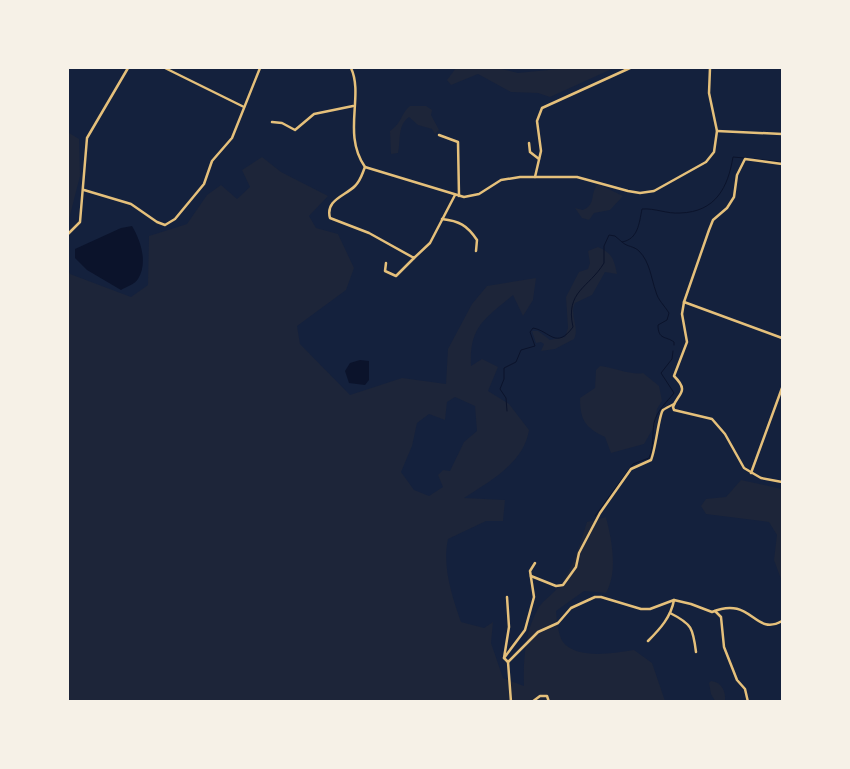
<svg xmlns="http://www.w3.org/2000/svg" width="850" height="769" font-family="'Titillium Web',sans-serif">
	<rect width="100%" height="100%" fill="#14213d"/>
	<g fill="#1d2539" fill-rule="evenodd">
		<path d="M456,68H497L518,73L568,68H614L550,97L538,93L511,92L478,74L451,85L447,80Z"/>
		<path d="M69,102V133L79,139L80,176L68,223V103Z"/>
		<path d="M410,106H426L432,110L431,115L439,130L435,134L432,129L418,125L409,117C397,126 401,140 398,153L391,154L390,131C402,123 401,113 410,106Z"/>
		<path d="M262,157L281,172L328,196L309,216L316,228L338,234L354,268L346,290L297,326L300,344L350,395L402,378L446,384L448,349L472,304L487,286L536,278L533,300L523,316L513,295C485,319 469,326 471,366L482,359L498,367L488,391L509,404L529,430C524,463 490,481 464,498L505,500L503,521H486L448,539C442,567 452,596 461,622L484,628L493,622L491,643L503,678L524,686C523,660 525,630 539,607C544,599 554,594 560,585C574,566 580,544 587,522L606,517C612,541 618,572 606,593L584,591L556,611C557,620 558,635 563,642C577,660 615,653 634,650L652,663L665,701H68V269L70,274L131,297L148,285L149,236L187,224L207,195L221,185L237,199L250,187L242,170ZM455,397L475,406L477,431L464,442L450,471L443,470L438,475L443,487L429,496L414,490L401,472L412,446L417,423L429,414L445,420L447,402Z"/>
		<path d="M598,184L623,196L610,210L594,213L589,220L582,218L575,208L583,210C597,204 589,194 598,184Z"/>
		<path d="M598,247C612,253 614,259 617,274L605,272L592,295L575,303C569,315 580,327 574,339L555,349L541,351L544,344L541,342L536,343L532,331H538L550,340L565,337L568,328L566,297L579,272L588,269L590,263L588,251Z"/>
		<path d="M600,366C611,367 634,376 643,373L659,386L662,401L657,409L655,425L644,444L611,453L605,437C586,428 580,421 580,398L595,388L596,370Z"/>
		<path d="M741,480L782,489V577L781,579L774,560L777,535L769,522L706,514L701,506L706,499L726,497Z"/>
		<path d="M711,681C722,682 726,692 725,701H715L711,694L709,683Z"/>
	</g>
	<g fill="#0b132b">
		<path d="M132,226C141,241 148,263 138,279C135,284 126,287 121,290L87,270L75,258V249L121,228Z"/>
		<path d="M360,360L369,361V380L365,385L349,383L345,371L350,363Z"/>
	</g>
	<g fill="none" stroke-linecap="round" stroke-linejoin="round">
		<g stroke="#0b132b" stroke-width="1">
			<path d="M755,159L782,162"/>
			<path d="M622,242C627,247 634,246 639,251C650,262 651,278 656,292C658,300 664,305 669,313L667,320L658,325C658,340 666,336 674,342V345"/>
			<path d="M507,411L506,398L500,389L504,379V368L516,362L521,350L535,346L530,332L533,328C550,331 556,350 573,327C565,291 589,288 604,263V246L609,235L615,236L622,242C638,239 639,224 642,209C655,208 667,214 680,213C716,212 728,187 733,157L744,158"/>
			<path d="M595,516L633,464L649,458C654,447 652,435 654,423C657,410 667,402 674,393L661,373L672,359L673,351"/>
		</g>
		<g stroke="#e5c07b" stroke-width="2.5">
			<path d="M165,68L244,107"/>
			<path d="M351,68C364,96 342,134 365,167L464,197L479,194L501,180L520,177H577L628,191L640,193L654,191L706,162L714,152L717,131L709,93L710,68"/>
			<path d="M272,122L282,123L295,130L314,114L353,106"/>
			<path d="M717,131L782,134"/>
			<path d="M439,135L458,142L459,196"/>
			<path d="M529,143L530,152L539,159"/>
			<path d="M782,164L745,159L737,175L734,197L727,208L713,220L709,230L684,302L682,314L687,342L674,376C690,392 678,393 673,407L674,410L712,419L725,434L744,468L761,478L782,482"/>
			<path d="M365,167C362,174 361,180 355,186C345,196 325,200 330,218L369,233L414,258L430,243L455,195"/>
			<path d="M535,177L541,151L537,121L542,108L630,68"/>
			<path d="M84,190L131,204L157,222L165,225L175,219L204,184L212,161L232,138L260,68"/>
			<path d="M442,219C459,221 467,225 477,240L476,251"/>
			<path d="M68,234L80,222L87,138L128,68"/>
			<path d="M386,263L385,271L396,276L414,258"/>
			<path d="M684,302L782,338"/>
			<path d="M751,473L782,388"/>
			<path d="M531,576L556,586L563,585L576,567L579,553L600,513L631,469L651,460C656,448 659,414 663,410C666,408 670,406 674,404"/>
			<path d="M715,611L721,617L724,647L737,680L745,689L748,702"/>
			<path d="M670,613C692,624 693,628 696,652"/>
			<path d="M648,641C660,629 671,617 674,600L691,604L712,612C752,595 754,637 782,621"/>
			<path d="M504,658L509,627L507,597"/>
			<path d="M508,662L538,632L558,623L571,608L595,597H601L641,609H650L674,600"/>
			<path d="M511,702L508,662L504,658L525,630L534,597L530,571L535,563"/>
			<path d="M532,702L540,696H547L549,702"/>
		</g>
	</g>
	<rect width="850" height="769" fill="none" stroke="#f6f1e7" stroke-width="138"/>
</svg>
